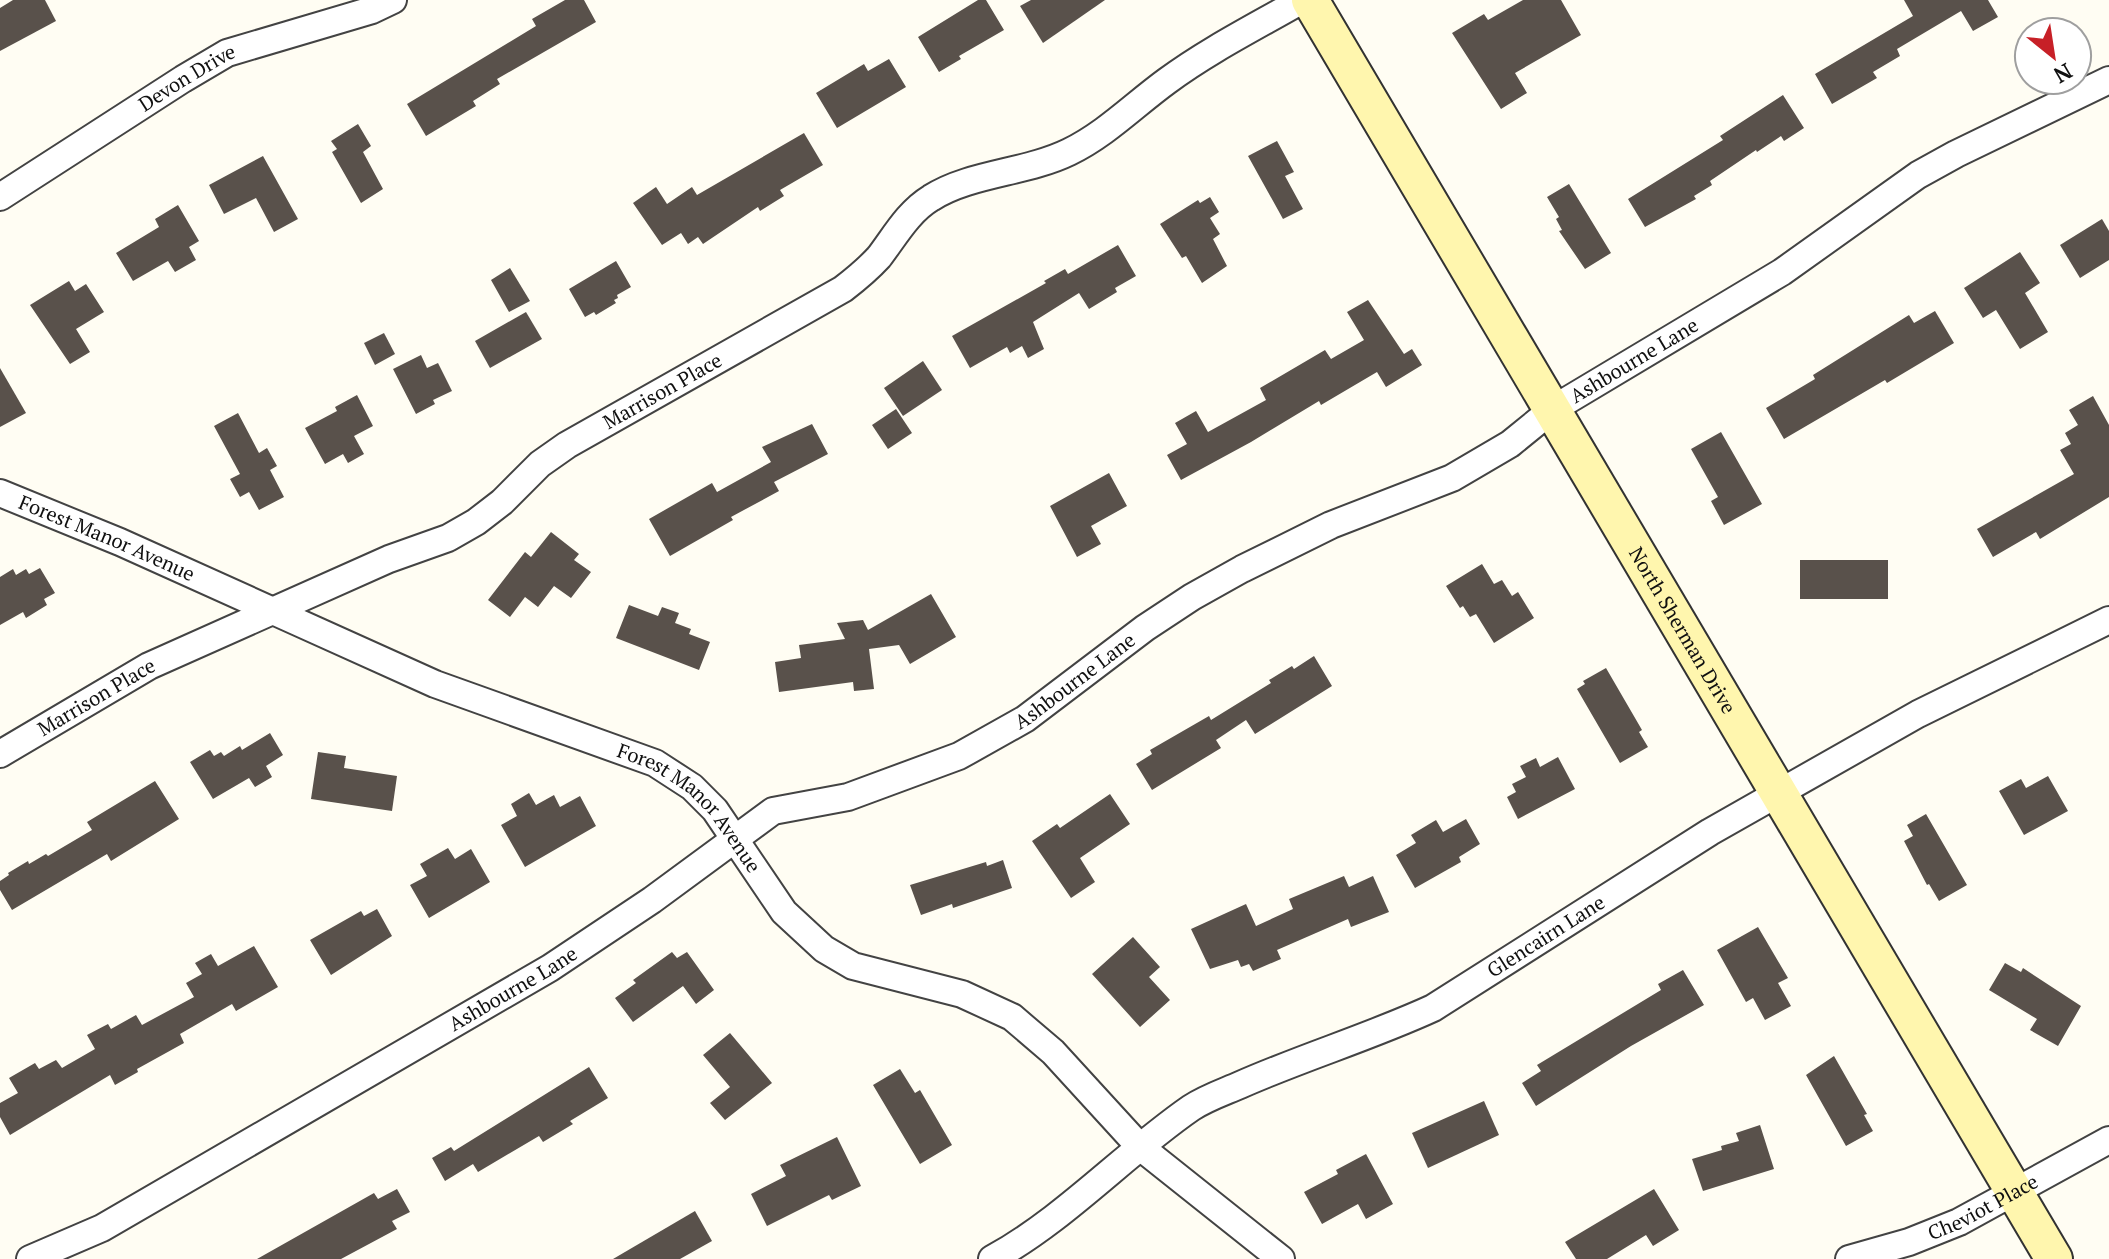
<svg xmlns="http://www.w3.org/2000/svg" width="2109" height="1259" font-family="'PT Serif',serif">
	<rect width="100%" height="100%" fill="#fffdf3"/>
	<g fill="#59514b">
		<path d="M13,0H45L56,21L0,51V8Z"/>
		<path d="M565,0H584L596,22L497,79L500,84L473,101L476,106L426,136L407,104L536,26L532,19Z"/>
		<path d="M978,0H986L1004,30L959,56L961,59L939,72L918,37Z"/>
		<path d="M1031,0H1105L1043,43L1020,6Z"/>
		<path d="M1523,0H1561L1581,35L1515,73L1527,93L1501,109L1452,33L1484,14L1488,20Z"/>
		<path d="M1904,0H1988L1998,17L1973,31L1961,11L1897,49L1900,56L1873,72L1877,78L1832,104L1815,74L1913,16Z"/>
		<path d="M889,59L906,87L837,128L816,93L864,64L868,71Z"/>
		<path d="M1783,95L1804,128L1784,141L1781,136L1757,152L1756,150L1710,181L1712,185L1694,196L1696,199L1645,227L1628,199L1723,140L1720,136Z"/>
		<path d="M358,124L371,146L363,152L383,189L361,203L332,152L337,149L331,141Z"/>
		<path d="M804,133L823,165L780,190L784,196L760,211L758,207L703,244L698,237L688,244L681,233L662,245L633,203L656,187L667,204L692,187L697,195Z"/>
		<path d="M1277,141L1294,172L1285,176L1303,209L1283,219L1248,156Z"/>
		<path d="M263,156L298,219L274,232L256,198L224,214L209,185Z"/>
		<path d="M1569,184L1611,253L1585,269L1559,231L1562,230L1556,219L1559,217L1547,197Z"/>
		<path d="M1210,197L1219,212L1210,218L1220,234L1213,239L1227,266L1202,283L1186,256L1182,258L1160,224L1198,200L1200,203Z"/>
		<path d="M178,205L199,241L189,247L196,260L175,272L168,261L133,281L116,253L159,227L155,219Z"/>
		<path d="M2102,219L2109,231V260L2080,278L2060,245Z"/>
		<path d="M1118,245L1136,276L1115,288L1117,292L1089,309L1079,293L1033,322L1044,349L1028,358L1022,346L1010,353L1007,347L970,368L952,336L1046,283L1044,281L1065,269L1068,274Z"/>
		<path d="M2020,252L2040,283L2025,293L2048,332L2020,349L1996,310L1983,318L1964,288Z"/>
		<path d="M616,261L631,287L617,295L618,298L614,300L616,303L596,315L594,312L585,317L569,289Z"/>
		<path d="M510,268L530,301L509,312L491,280Z"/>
		<path d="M69,281L75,291L86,284L104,312L76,329L90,352L70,364L30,305Z"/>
		<path d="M1368,300L1404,354L1412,349L1422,365L1386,387L1377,372L1321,405L1319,401L1251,442L1181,480L1167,455L1187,444L1175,423L1196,411L1208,432L1266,400L1260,388L1325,350L1331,359L1364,340L1347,312Z"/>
		<path d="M1935,311L1954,343L1887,383L1885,380L1784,439L1766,408L1815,379L1813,375L1909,315L1914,323Z"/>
		<path d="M526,312L542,339L490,368L475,341Z"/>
		<path d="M384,333L395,354L375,365L364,343Z"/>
		<path d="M421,355L427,368L438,363L452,391L433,400L435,404L416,414L393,369Z"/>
		<path d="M923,361L942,390L903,416L884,388Z"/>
		<path d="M0,368L26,413L0,427Z"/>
		<path d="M357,395L373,426L354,436L364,454L348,463L343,454L325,464L305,428L337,411L335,407Z"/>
		<path d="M2093,396L2109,425V497L2040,539L2036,532L1993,557L1977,529L2074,474L2060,450L2071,444L2065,433L2078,425L2069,410Z"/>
		<path d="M896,409L912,433L888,449L872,425Z"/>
		<path d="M238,413L259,453L267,448L277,466L270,470L284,497L259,510L249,492L240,497L230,479L240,474L214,426Z"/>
		<path d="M812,424L828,454L774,482L779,491L731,517L733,520L670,556L649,519L712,483L717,492L771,462L762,447Z"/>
		<path d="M1721,432L1762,504L1724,525L1711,501L1718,497L1691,449Z"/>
		<path d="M1109,473L1127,506L1091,526L1101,544L1077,557L1050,506Z"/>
		<path d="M551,532L579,554L574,560L591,572L571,598L554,586L538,607L525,597L510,617L488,600L525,552L531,557Z"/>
		<rect x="1800" y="560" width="88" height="39"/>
		<path d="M1482,564L1494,584L1502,580L1512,596L1518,592L1534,618L1494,643L1476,614L1470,617L1463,606L1460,608L1446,586Z"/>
		<path d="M40,568L55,593L44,599L47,605L26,618L23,612L0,625V577L13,569L16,575L26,569L29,574Z"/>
		<path d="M931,594L956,637L910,664L899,645L869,649L874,689L854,691L853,682L779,692L775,662L801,658L799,645L845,639L837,623L863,620L868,630Z"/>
		<path d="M629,605L658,616L662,607L679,613L675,623L691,629L689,634L710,642L699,670L616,638Z"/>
		<path d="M1314,656L1332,686L1255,734L1246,720L1216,740L1221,748L1152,790L1136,764L1152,754L1150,750L1209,716L1211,720L1271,683L1269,680L1292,666L1294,669Z"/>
		<path d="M1606,668L1642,730L1639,732L1648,747L1620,763L1577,689L1585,684L1583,681Z"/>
		<path d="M270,733L283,755L266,766L272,777L255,787L249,778L213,799L190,762L210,750L214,756L221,752L224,756L240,746L242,750Z"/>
		<path d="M318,752L346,756L344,768L397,776L392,811L311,799Z"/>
		<path d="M1558,757L1575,789L1518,819L1507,797L1516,792L1512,784L1526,777L1520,766L1536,758L1540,767Z"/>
		<path d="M2048,776L2068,811L2024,835L1999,791L2021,779L2026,788Z"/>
		<path d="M155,781L179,819L111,861L107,854L12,910L0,890V881L9,875L8,873L28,861L29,864L46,854L48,856L92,830L87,822Z"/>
		<path d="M529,793L536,805L554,795L560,807L580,796L596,826L525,867L501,825L517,816L511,804Z"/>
		<path d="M1110,794L1130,824L1080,858L1095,882L1071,898L1032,841L1057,824L1060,828Z"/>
		<path d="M1926,814L1967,885L1939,901L1929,884L1927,885L1904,841L1913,836L1907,825Z"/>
		<path d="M1466,819L1480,844L1459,857L1461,862L1415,888L1396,855L1416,843L1411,835L1436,820L1443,832Z"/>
		<path d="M448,848L455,859L471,849L490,882L429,918L410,885L427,876L420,864Z"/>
		<path d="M1003,860L1012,888L953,908L952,904L921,915L910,885L986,862L987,866Z"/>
		<path d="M1344,876L1349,887L1373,876L1389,912L1351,927L1348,919L1277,950L1281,959L1253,971L1249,964L1241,967L1238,960L1210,969L1191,929L1246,904L1256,926L1293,909L1289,899Z"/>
		<path d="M377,909L392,936L331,975L310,940L361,911L364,916Z"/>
		<path d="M1758,927L1788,978L1778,983L1791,1006L1765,1020L1753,998L1746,1002L1717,950Z"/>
		<path d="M1133,937L1160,967L1149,977L1170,1000L1140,1027L1092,974Z"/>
		<path d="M254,946L278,987L236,1011L232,1004L180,1034L184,1043L137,1069L138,1072L115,1085L110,1075L10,1135L0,1117V1103L18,1093L9,1078L35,1063L39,1069L56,1060L62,1068L95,1049L87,1035L108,1024L111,1029L136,1015L142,1025L194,997L186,983L202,974L195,963L211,954L218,966Z"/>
		<path d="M672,952L677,958L687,952L714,990L696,1004L683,986L633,1022L615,998L636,983L633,980Z"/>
		<path d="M2005,963L2021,972L2023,968L2081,1006L2058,1046L2030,1030L2037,1019L1989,990Z"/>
		<path d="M1683,970L1704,1005L1631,1046L1536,1106L1522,1083L1541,1071L1537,1065L1661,990L1658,984Z"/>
		<path d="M730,1033L772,1083L725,1120L710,1103L730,1087L703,1055Z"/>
		<path d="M1834,1056L1867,1114L1864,1115L1873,1131L1846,1146L1806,1075Z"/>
		<path d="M589,1067L608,1098L570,1121L573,1124L543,1142L539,1136L478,1172L473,1164L445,1181L432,1158L451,1147L454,1151Z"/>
		<path d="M900,1069L915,1093L920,1090L952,1145L920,1164L873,1085Z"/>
		<path d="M1484,1101L1499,1135L1428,1168L1412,1133Z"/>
		<path d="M1760,1125L1774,1169L1703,1191L1692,1159L1722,1150L1721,1146L1739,1141L1736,1133Z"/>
		<path d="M837,1137L861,1186L832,1200L829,1195L767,1226L751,1194L786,1176L780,1165Z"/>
		<path d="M1366,1154L1393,1204L1366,1219L1358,1204L1322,1224L1304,1192L1338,1174L1336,1170Z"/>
		<path d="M397,1189L410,1212L392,1221L397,1229L341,1259H257L374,1193L378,1199Z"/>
		<path d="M1654,1189L1679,1230L1653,1246L1646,1235L1607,1259H1576L1565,1242Z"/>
		<path d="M695,1211L712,1241L680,1259H613Z"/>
	</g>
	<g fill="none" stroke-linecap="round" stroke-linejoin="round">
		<defs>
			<g id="minor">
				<path id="s1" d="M0,197L183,79L227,53L372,10L393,0"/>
				<path id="s2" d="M0,493L120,542L435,684L655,763L692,787L715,810L784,912L824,949L853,966L962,994L1012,1017L1053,1052L1139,1146L1281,1259"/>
				<path id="s3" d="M0,754L149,666L389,559L448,538L476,522L502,502L540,464L567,445L843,289C856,279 868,269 879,257C895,236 908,212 931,198C970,173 1026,173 1069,152C1106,134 1134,105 1167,81C1209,50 1257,26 1302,0"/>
				<path id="s4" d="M30,1259L102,1228L550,968L652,900L773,811L848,797L959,756L1025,719L1145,628L1192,597L1242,569L1331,525L1452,478L1510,444L1553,409L1782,272L1918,175L1956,154L2109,80"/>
				<path id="s5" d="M992,1259C1065,1219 1123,1155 1191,1108C1206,1098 1224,1092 1240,1085C1303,1057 1370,1037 1433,1008L1710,832L1918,714L2109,620"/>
				<path id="s6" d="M1849,1259L1909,1242L1959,1222L2109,1140"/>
			</g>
			<g id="secondary">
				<path id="s7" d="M1310,0L2054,1259"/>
			</g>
		</defs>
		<use href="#minor" stroke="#434343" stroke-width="30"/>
		<use href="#secondary" stroke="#323232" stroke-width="40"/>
		<use href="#minor" stroke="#fff" stroke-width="26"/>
		<use href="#secondary" stroke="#fff6ae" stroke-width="36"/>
	</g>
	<g text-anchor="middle" stroke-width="8" stroke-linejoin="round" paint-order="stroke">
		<g font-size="20" fill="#101010" stroke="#fff">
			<text dy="7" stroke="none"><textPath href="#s1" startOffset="222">Devon Drive</textPath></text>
			<text dy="7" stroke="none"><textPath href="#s4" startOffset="1850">Ashbourne Lane</textPath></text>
			<text dy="7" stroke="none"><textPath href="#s3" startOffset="760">Marrison Place</textPath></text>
			<text dy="7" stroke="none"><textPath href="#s2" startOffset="116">Forest Manor Avenue</textPath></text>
			<text dy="7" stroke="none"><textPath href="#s7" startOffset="732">North Sherman Drive</textPath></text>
			<text dy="7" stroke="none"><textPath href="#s4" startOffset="1202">Ashbourne Lane</textPath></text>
			<text dy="7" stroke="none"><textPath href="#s3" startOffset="112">Marrison Place</textPath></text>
			<text dy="7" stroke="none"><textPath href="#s2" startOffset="764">Forest Manor Avenue</textPath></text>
			<text dy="7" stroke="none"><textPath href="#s5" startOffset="646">Glencairn Lane</textPath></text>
			<text dy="7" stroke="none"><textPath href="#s4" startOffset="554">Ashbourne Lane</textPath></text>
			<text dy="7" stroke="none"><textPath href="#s6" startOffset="144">Cheviot Place</textPath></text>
		</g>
	</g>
	<g transform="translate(2053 56) rotate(150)"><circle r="38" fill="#ffffff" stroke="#9f9f9f" stroke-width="2"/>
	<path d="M0-6L14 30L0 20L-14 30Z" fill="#c72027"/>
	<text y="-12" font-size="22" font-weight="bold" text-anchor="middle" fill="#101010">N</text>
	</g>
</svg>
